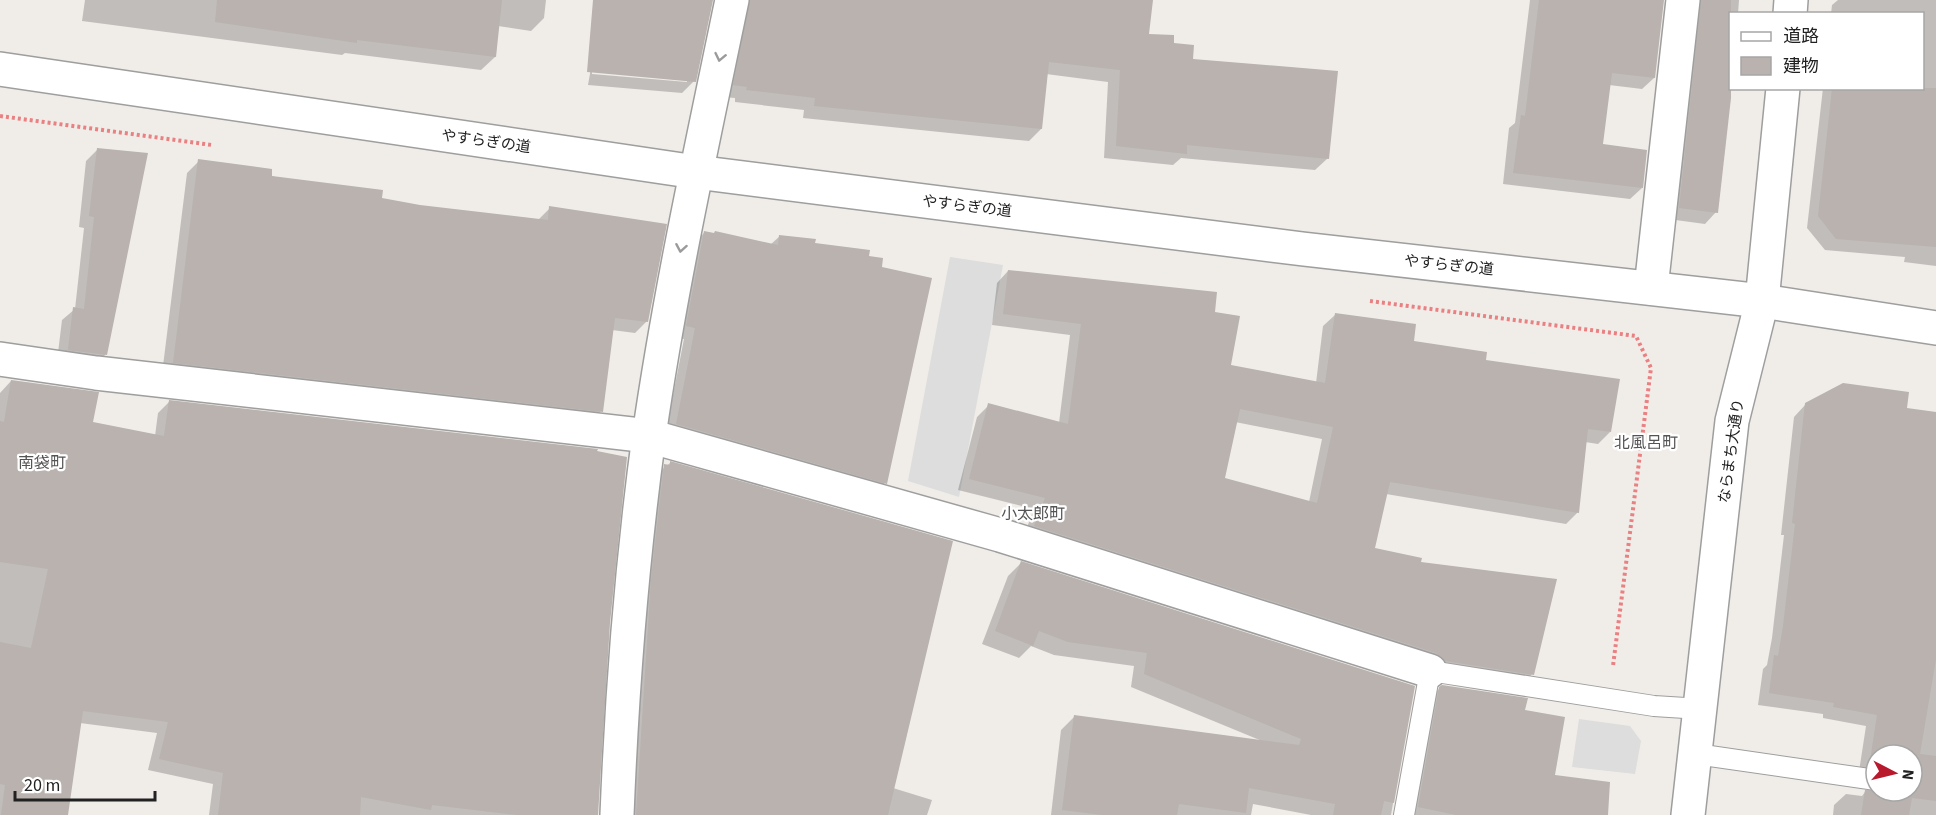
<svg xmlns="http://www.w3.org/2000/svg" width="1936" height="815" font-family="'Source Sans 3','Noto Sans JP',sans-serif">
	<rect width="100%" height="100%" fill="#f0ede9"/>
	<g fill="#ddd">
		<path d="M950,257L1003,265L959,497L908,481Z"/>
		<path d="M1579,719L1630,726L1641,741L1635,774L1572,767Z"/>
	</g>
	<g fill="#0003" fill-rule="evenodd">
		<path d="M85,0H546L544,18L531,31L498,26L495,57L481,70L345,53L342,55L82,21Z"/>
		<path d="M603,0H711L694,81L682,93L588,85ZM592,71L687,79V82L592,74Z"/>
		<path d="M734,0H1152L1147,35L1173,44L1328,158L1315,170L1181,158L1173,165L1104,158L1108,82L1046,74L1041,129L1029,141L803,118L804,110L735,102V98L722,97Z"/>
		<path d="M1530,0H1663L1654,78L1642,89L1609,85L1602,145L1642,188L1630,199L1503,184L1509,128L1515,123Z"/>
		<path d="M1685,0H1739L1738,14H1730L1716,212L1705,224L1668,219Z"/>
		<path d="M1838,0H1936V266L1904,262L1905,257L1825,250L1807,228L1823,88H1922V14H1831L1832,5Z"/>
		<path d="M98,149L105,355L94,366L57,361L62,320L75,309L84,228L79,227L86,161Z"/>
		<path d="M199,161L419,207L538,220L550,208L647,321L635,333L612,330L601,411L589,423L162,374L187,173Z"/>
		<path d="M704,233L770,245L780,236L885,483L873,495L665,436L684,339L675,338L692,245Z"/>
		<path d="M1008,271L1213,313L1229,366L1316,383L1323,326L1335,315L1412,342L1484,361L1610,432L1598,444L1585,442L1578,512L1566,524L1386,494L1373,549L1419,563L1532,674L1521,686L1433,672L1023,538L1034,509L958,490L977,417L989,405L1059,423L1070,335L992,325L997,283ZM1235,422L1322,439L1309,502L1224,479Z"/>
		<path d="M11,381L91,423L155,436L158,413L169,402L608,623L597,815H209L213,784L148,770L157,733L80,723L67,815H0V393Z"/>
		<path d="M1806,404L1936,413V815H1833L1834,805L1846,794L1862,796L1865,792L1876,793L1872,782L1858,778L1866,726L1823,718V714L1758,705L1763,669L1767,665L1772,638L1784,535H1781L1794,417ZM1876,755H1912V791H1876Z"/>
		<path d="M670,463L893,788L932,800L927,815H626L653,477Z"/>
		<path d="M1021,563L1413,687L1391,815H1311L1253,804L1251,815H1051L1061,730L1074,717L1262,741L1131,687L1134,666L1054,655L1031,646L1019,658L982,644L1008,576Z"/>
		<path d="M1440,688L1524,712L1553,776L1606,815H1406L1427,701Z"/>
	</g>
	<g fill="#b9b2af" fill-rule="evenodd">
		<path d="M217,0H502L496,57L357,40V43L215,22Z"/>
		<path d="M593,0H713L696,82L587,72Z"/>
		<path d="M750,0H1153L1149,34L1174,35V43L1194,45L1193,59L1338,71L1329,159L1187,145V154L1116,146L1120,70L1049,62L1042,129L814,106L815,98L746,90L747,87L733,85Z"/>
		<path d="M1539,0H1664L1655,78L1612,73L1603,144L1647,150L1643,188L1513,173L1521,115L1525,116Z"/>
		<path d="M1701,0H1731V98L1718,213L1679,208Z"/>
		<path d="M1832,88H1936V247L1836,239L1818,216Z"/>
		<path d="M97,148L148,153L107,355L68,350L73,307L84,309L94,217L89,216Z"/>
		<path d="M198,159L272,169V176L383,190L382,198L420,205L548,220L549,206L667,224L648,322L615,318L603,412L173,363Z"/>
		<path d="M704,231L714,233L715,231L778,245L779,235L816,239L815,243L870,250L869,256L883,258L882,267L932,278L887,484L676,424L695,328L686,326Z"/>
		<path d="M1008,270L1217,292L1215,312L1240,316L1231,365L1325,383L1335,313L1416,324L1414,341L1487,352L1486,360L1620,379L1611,432L1588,429L1579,513L1390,482L1375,548L1422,558L1421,562L1557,579L1534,675L1445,661L1436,653L1034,526L1045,498L969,479L988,403L1068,424L1081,324L1003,314ZM1240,409L1333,427L1317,503L1225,478Z"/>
		<path d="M11,380L99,392L93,422L164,436L169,400L598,449L597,451L627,457L610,623L598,815H517L432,805L431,810L361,797L360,815H218L223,773L159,759L168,722L83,711L68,815H1L5,785L0,784V642L31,648L48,569L0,562V421L4,422Z"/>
		<path d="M1843,383L1909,392L1907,408L1936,412V659L1920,754L1936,756V801L1912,798L1909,815H1861L1865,790L1912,791V755H1876V768L1869,767L1877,715L1833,707L1834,703L1769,693L1774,655L1778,656L1783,626L1795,524L1792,523L1805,403Z"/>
		<path d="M670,461L953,541L888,815H636L651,579L664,464L670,465Z"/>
		<path d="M1021,561L1415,686L1394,803L1384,801L1381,815H1333L1335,804L1249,788L1246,813L1179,804L1177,815H1102L1062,810L1074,715L1299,745L1301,739L1144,674L1147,653L1068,642L1039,631L1033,646L995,631Z"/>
		<path d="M1442,685L1528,698L1525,710L1565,717L1555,775L1610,782L1608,815H1456L1418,807L1439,687Z"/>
	</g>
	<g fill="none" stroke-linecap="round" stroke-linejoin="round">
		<defs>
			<g id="service">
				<path d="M1696,754L1876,780"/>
				<path d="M1404,815L1430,671L1654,706L1701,709"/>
			</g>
			<g id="minor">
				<path d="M1651,288L1683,0"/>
				<path d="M0,359L96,373L649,436L1000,535L1430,671"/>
				<path d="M617,815C622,689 632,561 649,436C670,290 702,145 732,0"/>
			</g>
			<g id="tertiary">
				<path d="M1790,14L1791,0"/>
				<path d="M0,69L696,172L1303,249L1762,301L1936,328"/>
				<path d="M1688,815L1732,421L1762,301L1783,88"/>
			</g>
		</defs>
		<use href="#service" stroke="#9e9e9e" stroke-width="22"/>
		<use href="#minor" stroke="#9e9e9e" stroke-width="36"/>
		<use href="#tertiary" stroke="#9e9e9e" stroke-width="36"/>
		<g stroke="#e98183" stroke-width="4" stroke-dasharray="3 3" stroke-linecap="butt">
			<path d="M0,116L212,145"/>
			<path d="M1370,301L1636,336L1651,368L1613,666"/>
		</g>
		<use href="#service" stroke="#fff" stroke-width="20"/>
		<use href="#minor" stroke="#fff" stroke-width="33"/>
		<use href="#tertiary" stroke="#fff" stroke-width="33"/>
	</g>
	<defs><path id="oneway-chevron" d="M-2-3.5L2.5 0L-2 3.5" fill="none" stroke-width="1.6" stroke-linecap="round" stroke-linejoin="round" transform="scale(1.5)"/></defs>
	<g stroke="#9b9b9b">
		<use href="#oneway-chevron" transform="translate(720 57) rotate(102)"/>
		<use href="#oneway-chevron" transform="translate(681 248) rotate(100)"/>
	</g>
	<g text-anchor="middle" stroke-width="4.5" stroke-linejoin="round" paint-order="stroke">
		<g font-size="15" fill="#212121" stroke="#fff">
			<text transform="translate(486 141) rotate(8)" y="5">やすらぎの道</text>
			<text transform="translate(967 206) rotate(7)" y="5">やすらぎの道</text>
			<text transform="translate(1449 265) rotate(6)" y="5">やすらぎの道</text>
			<text transform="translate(1731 451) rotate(-82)" y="5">ならまち大通り</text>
		</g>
		<g font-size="16" fill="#545454" stroke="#fff">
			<text x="1646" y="448">北風呂町</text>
			<text x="42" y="468">南袋町</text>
			<text x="1033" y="519">小太郎町</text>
		</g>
	</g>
	<rect x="1729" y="12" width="195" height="78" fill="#ffffff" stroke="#a6a6a6" stroke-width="1.5"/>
	<rect x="1741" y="32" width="30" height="9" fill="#ffffff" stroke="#a6a6a6" stroke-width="1.5"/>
	<text x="1783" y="42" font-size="18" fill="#212121">道路</text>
	<rect x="1741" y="57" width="30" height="18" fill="#b9b2af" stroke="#a6a6a6" stroke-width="1.5"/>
	<text x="1783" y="72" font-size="18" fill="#212121">建物</text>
	<g transform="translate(1894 773) rotate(97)"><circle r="28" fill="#ffffff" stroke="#a6a6a6" stroke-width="1.5"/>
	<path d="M0-4.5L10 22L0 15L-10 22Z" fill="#b9192d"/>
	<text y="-9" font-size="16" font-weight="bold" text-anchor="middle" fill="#212121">N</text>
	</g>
	<path d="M15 791v9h140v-9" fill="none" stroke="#212121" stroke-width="3"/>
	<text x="24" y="791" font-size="18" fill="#212121" stroke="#ffffff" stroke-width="4.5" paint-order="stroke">20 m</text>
</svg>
